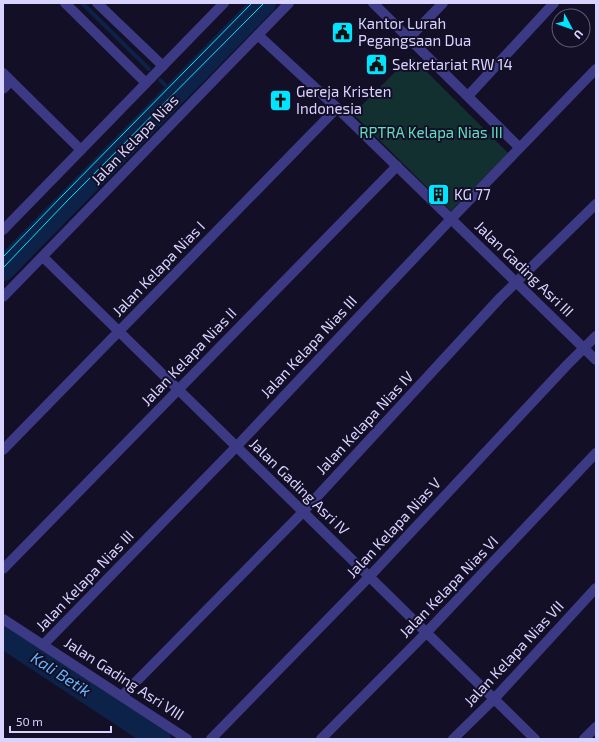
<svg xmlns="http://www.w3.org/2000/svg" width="599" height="742" font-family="'Exo 2',sans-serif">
	<rect width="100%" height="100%" fill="#130f26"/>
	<path fill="#12302f" d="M411,56L508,153L451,211L353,114Z"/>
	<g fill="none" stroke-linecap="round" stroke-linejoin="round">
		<g stroke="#0c2248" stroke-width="4">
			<path d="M82,3L149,69"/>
			<path d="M160,80L175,95"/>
		</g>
		<g stroke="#0c2248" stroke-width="24">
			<path d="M3,269L264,3"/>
			<path d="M3,636L159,739"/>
		</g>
		<g stroke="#3d3a85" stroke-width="10">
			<path d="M373,3L519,147"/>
			<path d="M258,35L337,108L596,360"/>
			<path d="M409,38L443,3"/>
			<path d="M3,73L81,150"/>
			<path d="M3,89L11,81"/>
			<path d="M468,96L554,3"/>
			<path d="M43,257L535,739"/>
			<path d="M3,450L337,108"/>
			<path d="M3,569L397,166"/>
			<path d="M3,619L187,739"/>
			<path d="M43,645L236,447L451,219L596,69"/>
			<path d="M122,696L303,512L500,298L596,204"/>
			<path d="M211,739L369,577L567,365L596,336"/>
			<path d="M321,739L426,633L596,453"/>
			<path d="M453,739L494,699L596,588"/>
			<path d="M584,739L596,727"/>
		</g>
		<g stroke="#3d3a85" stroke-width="10">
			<path d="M65,3L146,83"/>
			<path d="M97,3L163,66"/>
			<path d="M3,230L224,3"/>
			<path d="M3,297L289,3"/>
		</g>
		<g stroke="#00e5ff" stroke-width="1">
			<path d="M3,257L62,196L252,3"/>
			<path d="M3,268L67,201L264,3"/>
		</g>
	</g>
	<defs>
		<symbol id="civic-square" viewBox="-11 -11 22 22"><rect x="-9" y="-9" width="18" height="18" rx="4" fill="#00e5ff" stroke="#130f26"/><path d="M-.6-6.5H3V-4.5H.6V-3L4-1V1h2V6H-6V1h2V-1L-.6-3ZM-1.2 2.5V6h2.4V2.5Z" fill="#111"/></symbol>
		<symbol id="church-square" viewBox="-11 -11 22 22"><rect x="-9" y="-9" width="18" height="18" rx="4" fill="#00e5ff" stroke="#130f26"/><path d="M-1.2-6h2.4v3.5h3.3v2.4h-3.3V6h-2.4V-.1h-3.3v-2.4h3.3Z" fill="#111"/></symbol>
		<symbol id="building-square" viewBox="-11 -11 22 22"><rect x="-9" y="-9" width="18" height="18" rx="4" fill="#00e5ff" stroke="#130f26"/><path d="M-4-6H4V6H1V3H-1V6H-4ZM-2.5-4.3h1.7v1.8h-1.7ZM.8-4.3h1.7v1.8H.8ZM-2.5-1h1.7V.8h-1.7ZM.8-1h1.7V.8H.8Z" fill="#111"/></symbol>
	</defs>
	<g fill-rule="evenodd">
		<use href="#civic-square" x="330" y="20" width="25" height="25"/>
		<use href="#civic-square" x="364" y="52" width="25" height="25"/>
		<use href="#church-square" x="268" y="88" width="25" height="25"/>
		<use href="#building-square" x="426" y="182" width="25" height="25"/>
	</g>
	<g text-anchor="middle" stroke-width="4" stroke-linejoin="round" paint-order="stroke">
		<g font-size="15" fill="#d9d4ff" stroke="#130f26" text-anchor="start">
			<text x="358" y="29">Kantor Lurah<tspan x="358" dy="17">Pegangsaan Dua</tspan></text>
			<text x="392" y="70">Sekretariat RW 14</text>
			<text x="296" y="97">Gereja Kristen<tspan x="296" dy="17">Indonesia</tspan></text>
			<text x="454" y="200">KG 77</text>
		</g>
		<g font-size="15" fill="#5fe0c0" stroke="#130f26">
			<text x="431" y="138">RPTRA Kelapa Nias III</text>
		</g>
		<g font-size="15" fill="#d9d4ff" stroke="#130f26">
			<text transform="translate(135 140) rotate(-46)" y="5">Jalan Kelapa Nias</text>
			<text transform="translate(159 269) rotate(-46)" y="5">Jalan Kelapa Nias I</text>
			<text transform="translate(524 269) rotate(44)" y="5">Jalan Gading Asri III</text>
			<text transform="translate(309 347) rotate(-47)" y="5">Jalan Kelapa Nias III</text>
			<text transform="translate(189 357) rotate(-46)" y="5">Jalan Kelapa Nias II</text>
			<text transform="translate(365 423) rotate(-47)" y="5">Jalan Kelapa Nias IV</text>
			<text transform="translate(299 487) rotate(44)" y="5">Jalan Gading Asri IV</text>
			<text transform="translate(394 528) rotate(-47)" y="5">Jalan Kelapa Nias V</text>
			<text transform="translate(85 581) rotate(-46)" y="5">Jalan Kelapa Nias III</text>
			<text transform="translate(449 587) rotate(-46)" y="5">Jalan Kelapa Nias VI</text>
			<text transform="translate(514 654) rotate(-47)" y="5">Jalan Kelapa Nias VII</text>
			<text transform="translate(124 679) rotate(33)" y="5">Jalan Gading Asri VIII</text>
		</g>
		<g font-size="16" font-style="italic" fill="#62b6ff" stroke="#130f26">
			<text transform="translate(61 674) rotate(33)" y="6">Kali Betik</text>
		</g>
	</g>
	<rect width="599" height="742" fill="none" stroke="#d9d4ff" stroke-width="8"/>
	<g transform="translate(571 28) rotate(131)"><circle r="19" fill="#130f26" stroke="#625e7d"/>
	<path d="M0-3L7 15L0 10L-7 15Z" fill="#00e5ff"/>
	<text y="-6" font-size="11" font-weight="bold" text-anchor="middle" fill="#d9d4ff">U</text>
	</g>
	<path d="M10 726v6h101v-6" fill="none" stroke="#d9d4ff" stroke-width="2"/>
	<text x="16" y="726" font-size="12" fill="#d9d4ff" stroke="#130f26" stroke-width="3" paint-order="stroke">50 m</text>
</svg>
